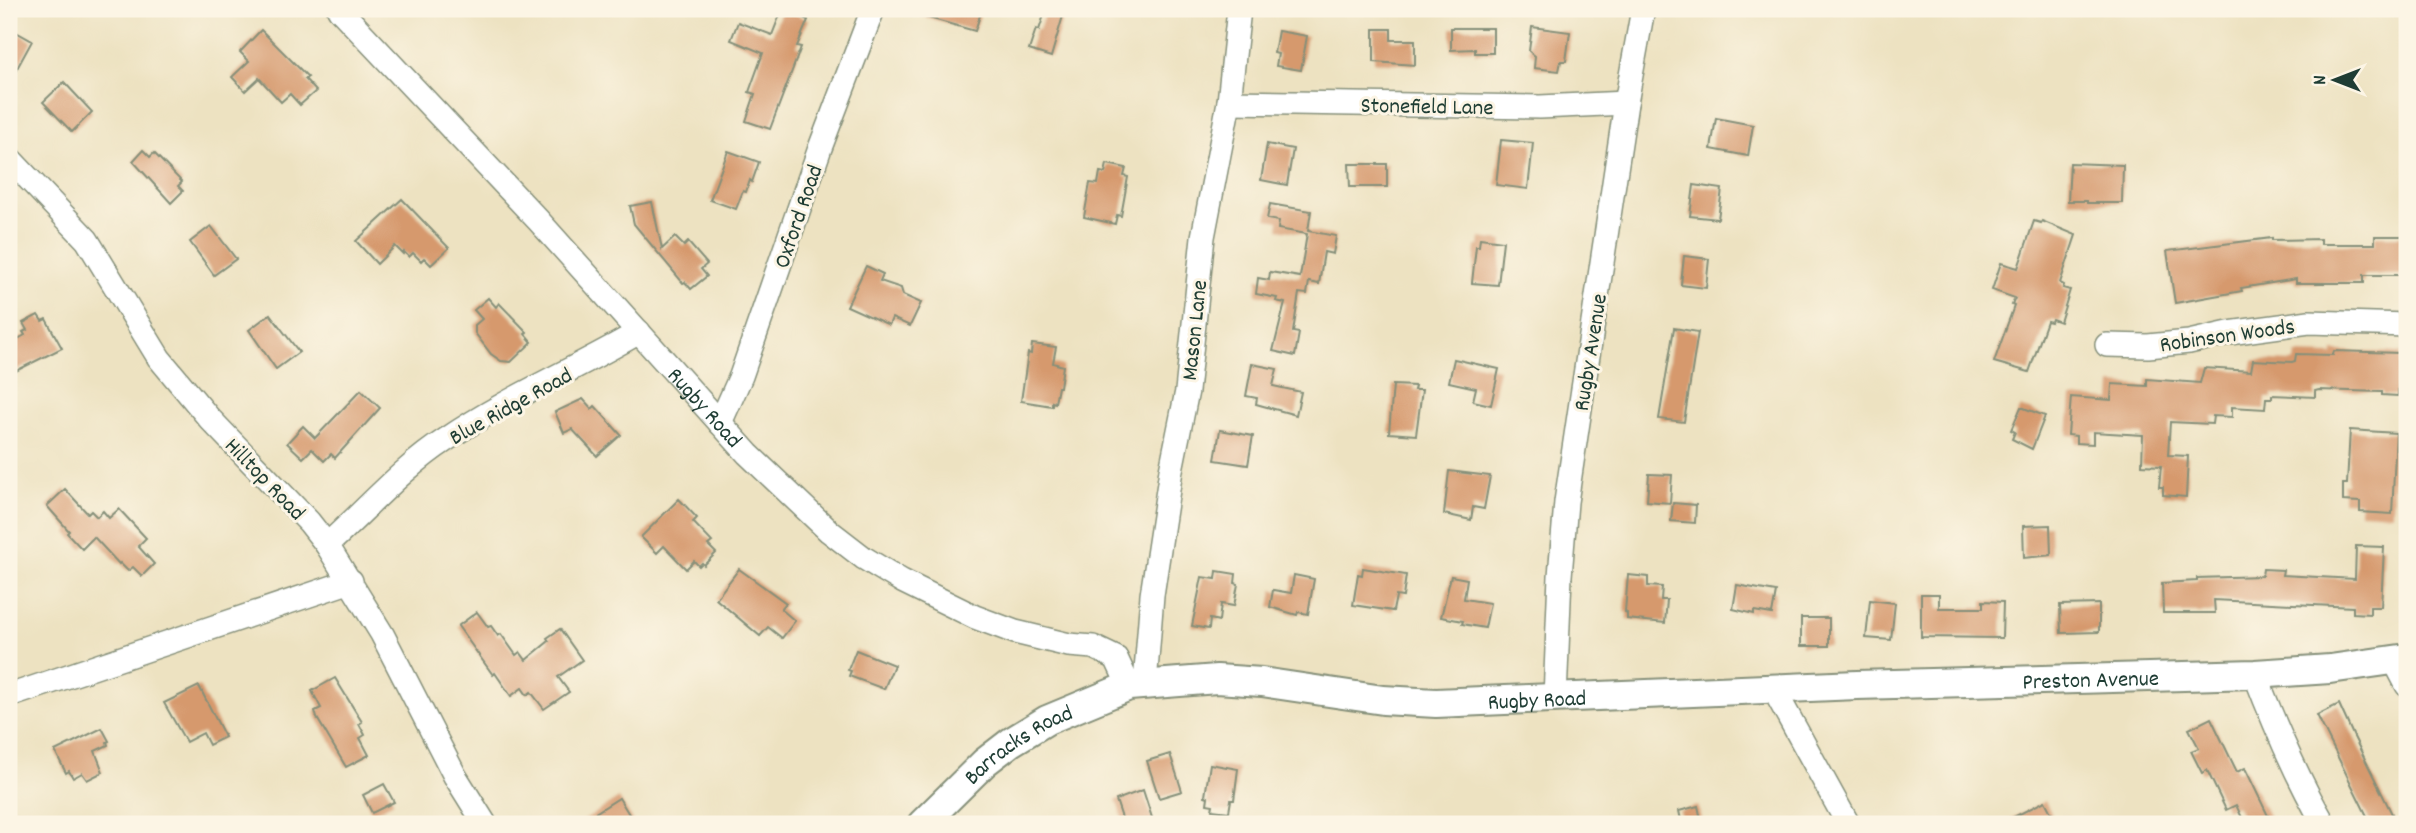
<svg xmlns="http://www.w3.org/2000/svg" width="2416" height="833" font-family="Dekko,sans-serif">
	<rect width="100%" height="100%" fill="#fcf5e5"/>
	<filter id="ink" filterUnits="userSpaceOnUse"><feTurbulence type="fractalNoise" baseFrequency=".0143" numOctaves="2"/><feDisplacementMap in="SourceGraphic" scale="14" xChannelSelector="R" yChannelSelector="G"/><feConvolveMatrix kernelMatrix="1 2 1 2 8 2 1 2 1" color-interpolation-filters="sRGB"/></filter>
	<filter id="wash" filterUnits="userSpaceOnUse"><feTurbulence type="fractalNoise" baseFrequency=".00686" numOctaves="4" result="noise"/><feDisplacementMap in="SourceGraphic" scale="28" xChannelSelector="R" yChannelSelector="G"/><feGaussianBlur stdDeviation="1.57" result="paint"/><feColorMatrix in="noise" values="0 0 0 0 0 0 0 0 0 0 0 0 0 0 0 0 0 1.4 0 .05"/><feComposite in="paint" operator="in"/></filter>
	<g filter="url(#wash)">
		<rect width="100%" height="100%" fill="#ede2c1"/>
		<g id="blocks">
			<g fill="#d6996d">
				<path d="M911,9H982L975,31L911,13Z"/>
				<path d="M1046,9H1065L1051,57L1029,50L1036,29L1039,30Z"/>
				<path d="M788,11L808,20L797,46L801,47L770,129L746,121L755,94L749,92L763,53L731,40L738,22L772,35L781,12L787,14Z"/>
				<path d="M1532,27L1570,32L1566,61H1561L1559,71L1534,68L1535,56L1529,51Z"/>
				<path d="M9,28L32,41L9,83Z"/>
				<path d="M1451,28H1493V53H1475V49L1451,50Z"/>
				<path d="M1374,29H1391V40H1415V65L1374,62Z"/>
				<path d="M261,30L308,77L305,79L316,91L300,105L290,94L281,102L259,78L245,91L232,77L249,61L240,52Z"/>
				<path d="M1278,31L1307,36L1301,70L1276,66L1278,54L1274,53Z"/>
				<path d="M64,82L92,112L72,132L43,102Z"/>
				<path d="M1716,118L1753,125L1748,156L1711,149Z"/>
				<path d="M1501,140L1533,143L1528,189L1496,185Z"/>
				<path d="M1267,144L1293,149L1287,185L1261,180Z"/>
				<path d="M143,150L150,157L154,153L182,182L178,186L183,191L171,203L133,161Z"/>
				<path d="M728,151L759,162L752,182L750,180L746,192L743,191L736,209L710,200Z"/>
				<path d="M2070,163L2123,165L2122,203H2087V201H2068Z"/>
				<path d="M1107,164L1126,168L1124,176L1128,177L1121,216L1117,215L1115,224L1084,217L1090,183L1098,184L1100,172L1105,173Z"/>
				<path d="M1349,164H1387V187H1350Z"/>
				<path d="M1694,185L1722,189L1718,219L1690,216Z"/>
				<path d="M402,199L449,248L431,265L424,258L421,261L413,253L409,257L404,252L403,254L395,246L377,264L356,241Z"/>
				<path d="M652,202L662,249L675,237L684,246L688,242L707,264L701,269L707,276L691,289L685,282L683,283L634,224L630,206Z"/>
				<path d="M1270,204L1311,211L1308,231L1336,236L1333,254L1324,252L1319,284L1309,282L1307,294L1299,293L1293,332L1299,333L1295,356L1273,351L1285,303L1276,301L1277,298L1256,294L1258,278L1269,280L1270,272L1300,277L1307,234L1278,229L1279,221L1267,219Z"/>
				<path d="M2034,221L2041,223L2042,221L2076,235L2060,283L2064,285L2063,288L2070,290L2060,322L2052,319L2051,322L2047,321L2029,372L1994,362L2014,306L2012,305L2015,298L1992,290L2001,263L2018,268Z"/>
				<path d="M211,226L236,259L214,275L190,242Z"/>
				<path d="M2375,236H2406L2404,275H2364V283H2296V279L2241,288L2242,291L2175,303L2167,251L2272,238V240L2321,239V244H2375Z"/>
				<path d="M1480,238L1503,241L1498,285L1472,283L1476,246H1479Z"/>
				<path d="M1684,256L1709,259L1706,288L1681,285Z"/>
				<path d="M866,266L883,274L880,281L901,288L903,295L921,303L910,326L892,318L889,325L847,306Z"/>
				<path d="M488,298L496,307L499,303L527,332L525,334L532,342L511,362L501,361L491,354L475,333V325L482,319L474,310Z"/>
				<path d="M270,314L299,352L276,369L249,330Z"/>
				<path d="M38,315L42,321L46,319L62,348L14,372L9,362V344L25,335L23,332L27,330L23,323Z"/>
				<path d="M1674,328L1698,332L1684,422L1659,419Z"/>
				<path d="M1032,344L1056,347L1053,363L1063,366L1060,387H1058L1055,403L1052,402V406L1021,401L1028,353L1031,354Z"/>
				<path d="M2334,351L2401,353L2398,396L2382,395V392L2319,390L2315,391V397L2272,395V398H2266L2265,409L2232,407V417L2213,416L2212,424L2170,422L2168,455L2188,456L2186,497L2163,495V487H2159L2161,466L2142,465L2143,435L2093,432V444L2076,443V436L2068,435L2071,397L2111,400L2112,384L2147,386V379L2200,383L2204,368L2251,371L2253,360L2292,362L2295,361L2296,354L2333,355Z"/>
				<path d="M1454,359L1499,369L1491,405L1473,401L1476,388L1449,382Z"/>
				<path d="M1252,364L1277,369L1273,386L1301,392L1296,415L1256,404L1257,398L1246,396Z"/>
				<path d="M1393,385L1415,386L1414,390H1422L1416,435L1389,433Z"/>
				<path d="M361,390L380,408L335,458L331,454L324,461L312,449L303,458L287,443L303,426L315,438Z"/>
				<path d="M583,399L592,409L595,406L621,435L597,456L572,429L564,433L555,412Z"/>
				<path d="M2021,407L2045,416L2032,449L2012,439L2015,432L2011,430Z"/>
				<path d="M1220,430L1253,436L1248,465L1215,460Z"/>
				<path d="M2350,430L2396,433L2392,514L2360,512V502L2343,501V484H2347Z"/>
				<path d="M1449,471L1490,476L1484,509L1473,507L1471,520L1444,514Z"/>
				<path d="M1649,474L1672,475L1670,503L1647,501Z"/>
				<path d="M65,489L88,514L91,511L97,517L103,511L109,518L119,509L146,538L138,546L154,564L142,576L133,567L128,571L120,563L119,564L94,537L82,549L67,533L69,531L47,506Z"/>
				<path d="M679,499L697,518L693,522L712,542L708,545L716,553L704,565L702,563L699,566L694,561L686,569L664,546L657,553L641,537Z"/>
				<path d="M1673,503L1696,505L1695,523L1671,521Z"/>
				<path d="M2050,525L2051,555L2024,558L2023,526Z"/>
				<path d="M2356,546L2384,547L2381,607H2370V614L2353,613V607L2214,600L2215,613H2163L2162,583L2197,581V578L2262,576L2263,569L2283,570L2282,575L2355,579Z"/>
				<path d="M1363,568L1406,575L1403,597L1396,596L1393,611L1353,605L1358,574L1362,575Z"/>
				<path d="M739,569L786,603L781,609L795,621L782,638L768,627L760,636L716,599Z"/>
				<path d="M1217,571L1236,574L1235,583L1238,584L1234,606L1221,604L1219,621L1210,619L1209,629L1192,626L1202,577L1216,579Z"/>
				<path d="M1294,575L1314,579L1308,614L1298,612L1297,615L1270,607L1273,590L1291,593Z"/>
				<path d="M1628,575L1648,577V586L1662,587L1661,600H1667L1665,623L1627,619V613L1625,612Z"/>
				<path d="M1451,576L1467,579L1464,599L1490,603L1485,628L1462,624L1463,621L1441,617Z"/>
				<path d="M1737,585L1776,592L1772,614L1754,611V614L1733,609Z"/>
				<path d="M1921,594H1939V608H1983V601L2003,602L2002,638L1921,637Z"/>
				<path d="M1870,600L1895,603L1891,640L1866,638Z"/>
				<path d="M2099,604V632L2061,633L2060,605Z"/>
				<path d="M477,612L488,627L491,626L498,636L501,634L516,655L520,652L526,660L549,641L547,638L560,629L582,660L558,677L569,692L544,709L531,692L527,695L522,688L511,696L495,673L493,675L458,626Z"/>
				<rect x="1801" y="618" width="28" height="28"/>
				<path d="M856,650L894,665L884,689L849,676L851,671L848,670Z"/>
				<path d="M335,678L362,722L359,724L365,735L360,738L369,755L346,767L317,718L315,711L321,708L312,691Z"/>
				<path d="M199,686L225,737L209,745L203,733L186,742L164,703Z"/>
				<path d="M2339,704L2353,735L2397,824H2371L2317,715Z"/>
				<path d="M2211,718L2237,772L2245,768L2272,824H2245L2236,805L2226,810L2207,770L2202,773L2191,751L2199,748L2189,729Z"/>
				<path d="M102,728L109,741L107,742L108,745L95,751L103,772L87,780L82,773L73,778L69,771L66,773L55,751Z"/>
				<path d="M1170,754L1182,791L1159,798L1147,761Z"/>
				<path d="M1210,764L1238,769L1234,800H1231L1229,812L1212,810L1213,805L1207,804L1208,797L1205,796Z"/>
				<path d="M384,784L394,802L372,813L363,795Z"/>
				<path d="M1143,790L1154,824H1124L1116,800Z"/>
				<path d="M619,798L635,824H578Z"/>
				<path d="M2045,801L2057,824H2000Z"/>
				<path d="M1698,806L1702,824H1682L1679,811Z"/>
			</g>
		</g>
	</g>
	<g filter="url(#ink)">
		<use href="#blocks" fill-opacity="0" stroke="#86907a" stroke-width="2"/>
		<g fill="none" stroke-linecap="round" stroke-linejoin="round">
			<defs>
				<g id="minor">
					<path id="s1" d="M339,9L538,220L748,454L829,531L864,558L902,581L975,617L1015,632L1069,645L1093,647L1116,658L1129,686"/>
					<path d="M1229,102L1540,107L1626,103"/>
					<path d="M9,158L87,240L159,358L209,418L309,522L327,545L382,634L455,776L485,824"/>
					<path d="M2107,345L2148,346L2189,342L2229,333L2309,322L2407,325"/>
					<path d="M720,423L741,376L820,148L873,9"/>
					<path d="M327,545C367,509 402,468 447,439C507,398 576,369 639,332"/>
					<path d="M2394,660L2407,685"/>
					<path d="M2255,674C2275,726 2296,776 2324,824"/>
					<path d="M1145,684L1152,595L1171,470L1187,391L1203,237L1229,102L1239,9"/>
					<path d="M1773,688L1848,824"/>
					<path d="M9,696L351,581"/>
					<path d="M1555,698L1560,576L1566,502L1626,103L1643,9"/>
				</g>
				<g id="major">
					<path id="s2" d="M922,824L985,762L1011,742L1047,720L1129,686L1217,679L1262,682L1383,700L1436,703L1857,685L2255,674L2330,669L2407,658"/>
				</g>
			</defs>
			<use href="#minor" stroke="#86907a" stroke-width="26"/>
			<use href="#major" stroke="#86907a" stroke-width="32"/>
			<use href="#minor" stroke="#fff" stroke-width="23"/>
			<use href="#major" stroke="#fff" stroke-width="28"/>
		</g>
	</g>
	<g text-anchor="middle" stroke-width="6" stroke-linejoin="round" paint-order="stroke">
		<g font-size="23" fill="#1f3d34" stroke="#fcf5e5">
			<text transform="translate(1427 105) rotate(1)" y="8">Stonefield Lane</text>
			<text transform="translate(797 216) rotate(-71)" y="8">Oxford Road</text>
			<text transform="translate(1193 330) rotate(-84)" y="8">Mason Lane</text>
			<text transform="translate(2227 334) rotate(-8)" y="8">Robinson Woods</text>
			<text transform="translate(1589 352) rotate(-81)" y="8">Rugby Avenue</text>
			<text transform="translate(510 405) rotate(-29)" y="8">Blue Ridge Road</text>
			<text dy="8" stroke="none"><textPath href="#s1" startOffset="541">Rugby Road</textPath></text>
			<text transform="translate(266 478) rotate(46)" y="8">Hilltop Road</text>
			<text dy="8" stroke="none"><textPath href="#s2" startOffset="1216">Preston Avenue</textPath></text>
			<text dy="8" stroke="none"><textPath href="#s2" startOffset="662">Rugby Road</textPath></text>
			<text dy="8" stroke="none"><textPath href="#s2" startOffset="126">Barracks Road</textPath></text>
		</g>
	</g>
	<rect width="2416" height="833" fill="none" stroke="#fcf5e5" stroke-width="35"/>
	<g transform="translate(2335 80) rotate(270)" stroke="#fcf5e5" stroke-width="5" paint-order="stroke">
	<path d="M0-5L12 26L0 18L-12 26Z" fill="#1f3d34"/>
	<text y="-10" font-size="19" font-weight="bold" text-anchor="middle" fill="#1f3d34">N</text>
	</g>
</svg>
